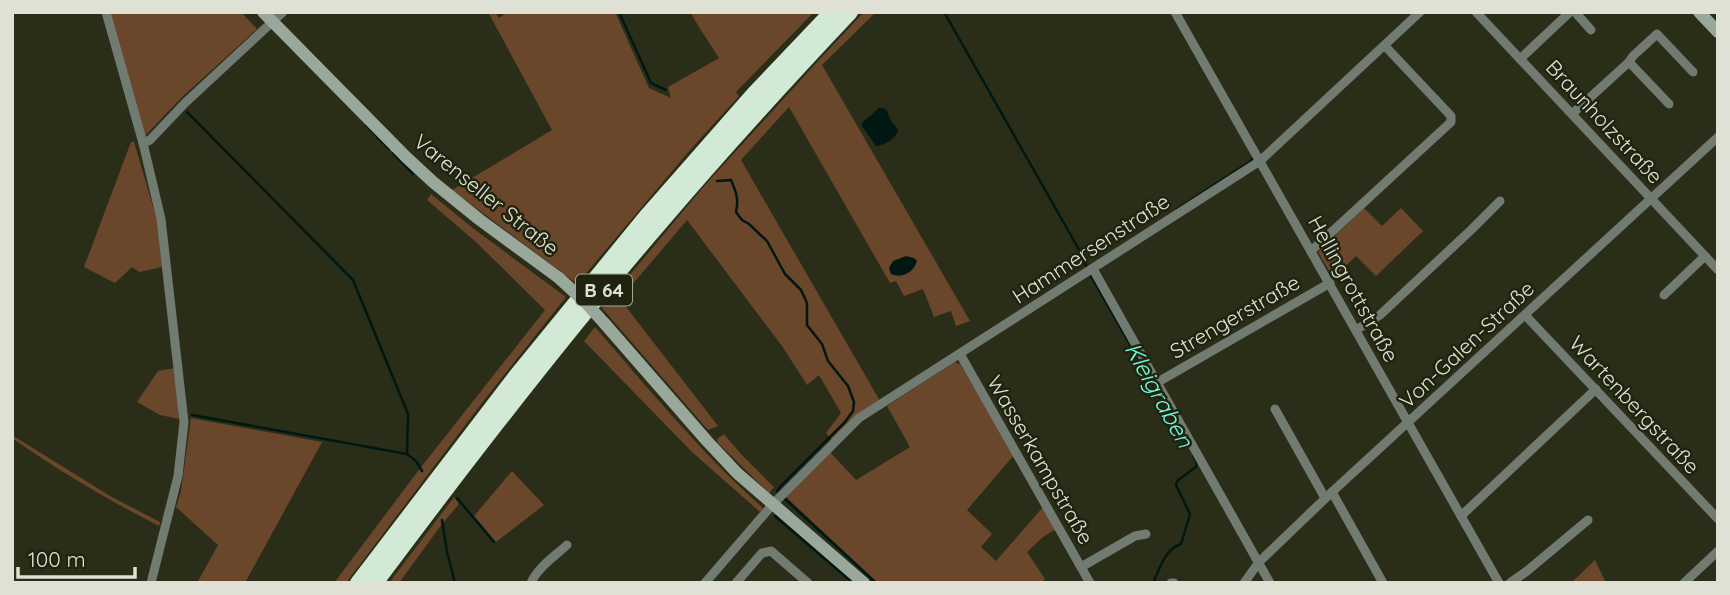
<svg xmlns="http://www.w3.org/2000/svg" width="1730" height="595" font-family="Quicksand,sans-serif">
	<rect width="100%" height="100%" fill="#2a2e18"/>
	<g fill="#6a462b">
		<path d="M110,12H241L257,29L181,98L145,136Z"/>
		<path d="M488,12H495L499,18L508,12H615L649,88L671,98L668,87L719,58L699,27L690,12H814L736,92L739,96L690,150L577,284L452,190L552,130Z"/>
		<path d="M864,12H876L822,65L970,321L956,326L951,311L934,317L923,289L904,296L896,281L890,283L789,107L741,160L880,401L832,440L826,433L841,413L819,375L807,385L782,346L687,220L620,299L718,426L708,430L602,308L705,185L818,61Z"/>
		<path d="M131,142H134L157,220L162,267L139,272L132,267L115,283L84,267Z"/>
		<path d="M431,194L474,229L566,297L485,399L346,583H334L418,471L545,310L476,242L427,200Z"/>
		<path d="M1364,208L1382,226L1401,208L1423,231L1376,276L1356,256L1333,278L1318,252Z"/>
		<path d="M595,327C649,389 701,453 763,508L760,512L692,452L584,341Z"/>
		<path d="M955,362L960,364L1014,455L967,510L992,534L981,547L996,561L1043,507L1056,529L1043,537L1027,552L1045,579L1041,583H981L979,581L977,583H878L786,497L830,452L856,480L910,447L887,406Z"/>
		<path d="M175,368L179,419L160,415L137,402L158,371Z"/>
		<path d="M191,418L322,442L245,583H197L218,545L176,507L181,491Z"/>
		<path d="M724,434L740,453L774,487L769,493L718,443L717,439Z"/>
		<path d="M12,435L110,496L160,522L159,526C108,500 59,471 12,438Z"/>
		<path d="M512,471L544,505L496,542L474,516Z"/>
		<path d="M454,497L459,504L439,528L399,583H389Z"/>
		<path d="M1595,560L1606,583H1571Z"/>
	</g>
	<g fill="#001712">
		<path d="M879,108C889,108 887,112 890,119C892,123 896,126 898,130C895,140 886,144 876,146L862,126V123Z"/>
		<path d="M906,256L914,258L917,261C914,272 902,279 891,274L889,268L893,261Z"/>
	</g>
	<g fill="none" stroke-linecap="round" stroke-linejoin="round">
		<g stroke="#001712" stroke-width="2.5">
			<path d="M619,12L651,83L666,90"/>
			<path d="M944,12L1082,255L1087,268"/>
			<path d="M187,112L353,280L408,414L407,454"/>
			<path d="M366,125L389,149"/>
			<path d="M393,153L413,174"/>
			<path d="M717,181L731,180C736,192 739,199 736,212L742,220L749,224L767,241L785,274L801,290L807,303V325L822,344L828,361L848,386L854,402L853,411L845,422L780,487L777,491"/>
			<path d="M1177,209L1251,161L1253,158L1252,155"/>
			<path d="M1091,276L1188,447"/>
			<path d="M192,415L407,454L416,461L422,471"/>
			<path d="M457,498L494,542"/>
			<path d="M785,499L876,583"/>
			<path d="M775,516L853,583"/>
			<path d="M442,520L447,552L455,583"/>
			<path d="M1153,583C1160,568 1165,549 1181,544L1190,514L1176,485L1178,480L1196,467L1197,463L1193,455"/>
		</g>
		<g stroke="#717b72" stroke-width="9">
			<path d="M106,12L143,143L161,219L184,422L178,476L151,583"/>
			<path d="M1175,12L1499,583"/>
			<path d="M1476,12L1718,270"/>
			<path d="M1575,12L1591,30"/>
			<path d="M1520,59L1570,12"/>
			<path d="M1629,62L1669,104"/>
			<path d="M1572,114L1629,62L1633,56L1657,34L1693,72"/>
			<path d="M143,143L150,140L185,103L283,12"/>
			<path d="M1311,251L1451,122V116L1385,46"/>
			<path d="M1093,269L1270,583"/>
			<path d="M1664,295L1705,256"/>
			<path d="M1525,315L1718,519"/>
			<path d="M1356,330L1380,315L1471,230L1500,201"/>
			<path d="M960,354L1090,583"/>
			<path d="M1158,382L1330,283"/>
			<path d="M1275,409L1325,498"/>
			<path d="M1332,492L1383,583"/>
			<path d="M1461,516L1596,389"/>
			<path d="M1081,567L1135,536L1146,534"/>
			<path d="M531,583C537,568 555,556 567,545"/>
			<path d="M705,583L773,504L859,418L1260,161L1420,12"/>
			<path d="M736,583L762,553L771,551L808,583"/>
			<path d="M1171,583H1174"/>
			<path d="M1244,583L1259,562L1332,492L1718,137"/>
			<path d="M1510,583L1527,571L1588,520"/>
			<path d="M1684,583L1718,551"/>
		</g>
		<g stroke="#99a89a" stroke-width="12">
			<path d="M263,12L406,157L433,182L480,220L559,278"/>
			<path d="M1699,12L1718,32"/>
			<path d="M605,324L707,441L737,473L864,583"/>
		</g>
		<g stroke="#d2ead5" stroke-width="16">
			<path d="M358,583L517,375L646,217L754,94L832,12"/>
			<path d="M375,583C466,461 559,340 658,225C720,152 784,82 850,12"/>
		</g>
		<path stroke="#99a89a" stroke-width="12" d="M559,278L585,302L605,324"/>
	</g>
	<g text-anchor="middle" stroke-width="5" stroke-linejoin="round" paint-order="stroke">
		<rect fill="#20240f" stroke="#a5a898" stroke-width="2" x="576" y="274.5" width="56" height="31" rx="5"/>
		<g font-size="19" font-weight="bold" fill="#dee1d3">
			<text x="604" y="297">B 64</text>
		</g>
		<g font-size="21" fill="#dee1d3" stroke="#20240f">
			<text transform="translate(1604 122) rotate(47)" y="7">Braunholzstraße</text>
			<text transform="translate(486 195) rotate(39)" y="7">Varenseller Straße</text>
			<text transform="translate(1091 249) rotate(-33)" y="7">Hammersenstraße</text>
			<text transform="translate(1353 289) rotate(61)" y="7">Hellingrottstraße</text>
			<text transform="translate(1235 317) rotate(-30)" y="7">Strengerstraße</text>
			<text transform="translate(1467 345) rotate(-43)" y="7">Von-Galen-Straße</text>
			<text transform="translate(1634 405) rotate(47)" y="7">Wartenbergstraße</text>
			<text transform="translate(1040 460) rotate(60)" y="7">Wasserkampstraße</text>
		</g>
		<g font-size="23" font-style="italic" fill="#72fde2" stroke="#20240f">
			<text transform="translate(1159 395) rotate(61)" y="8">Kleigraben</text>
		</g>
	</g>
	<rect width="1730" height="595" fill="none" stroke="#dee1d3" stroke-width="28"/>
	<path d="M18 567v10h117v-10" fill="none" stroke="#dee1d3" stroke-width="3.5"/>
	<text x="28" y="567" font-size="21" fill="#dee1d3" stroke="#20240f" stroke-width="5" paint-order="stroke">100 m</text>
</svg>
